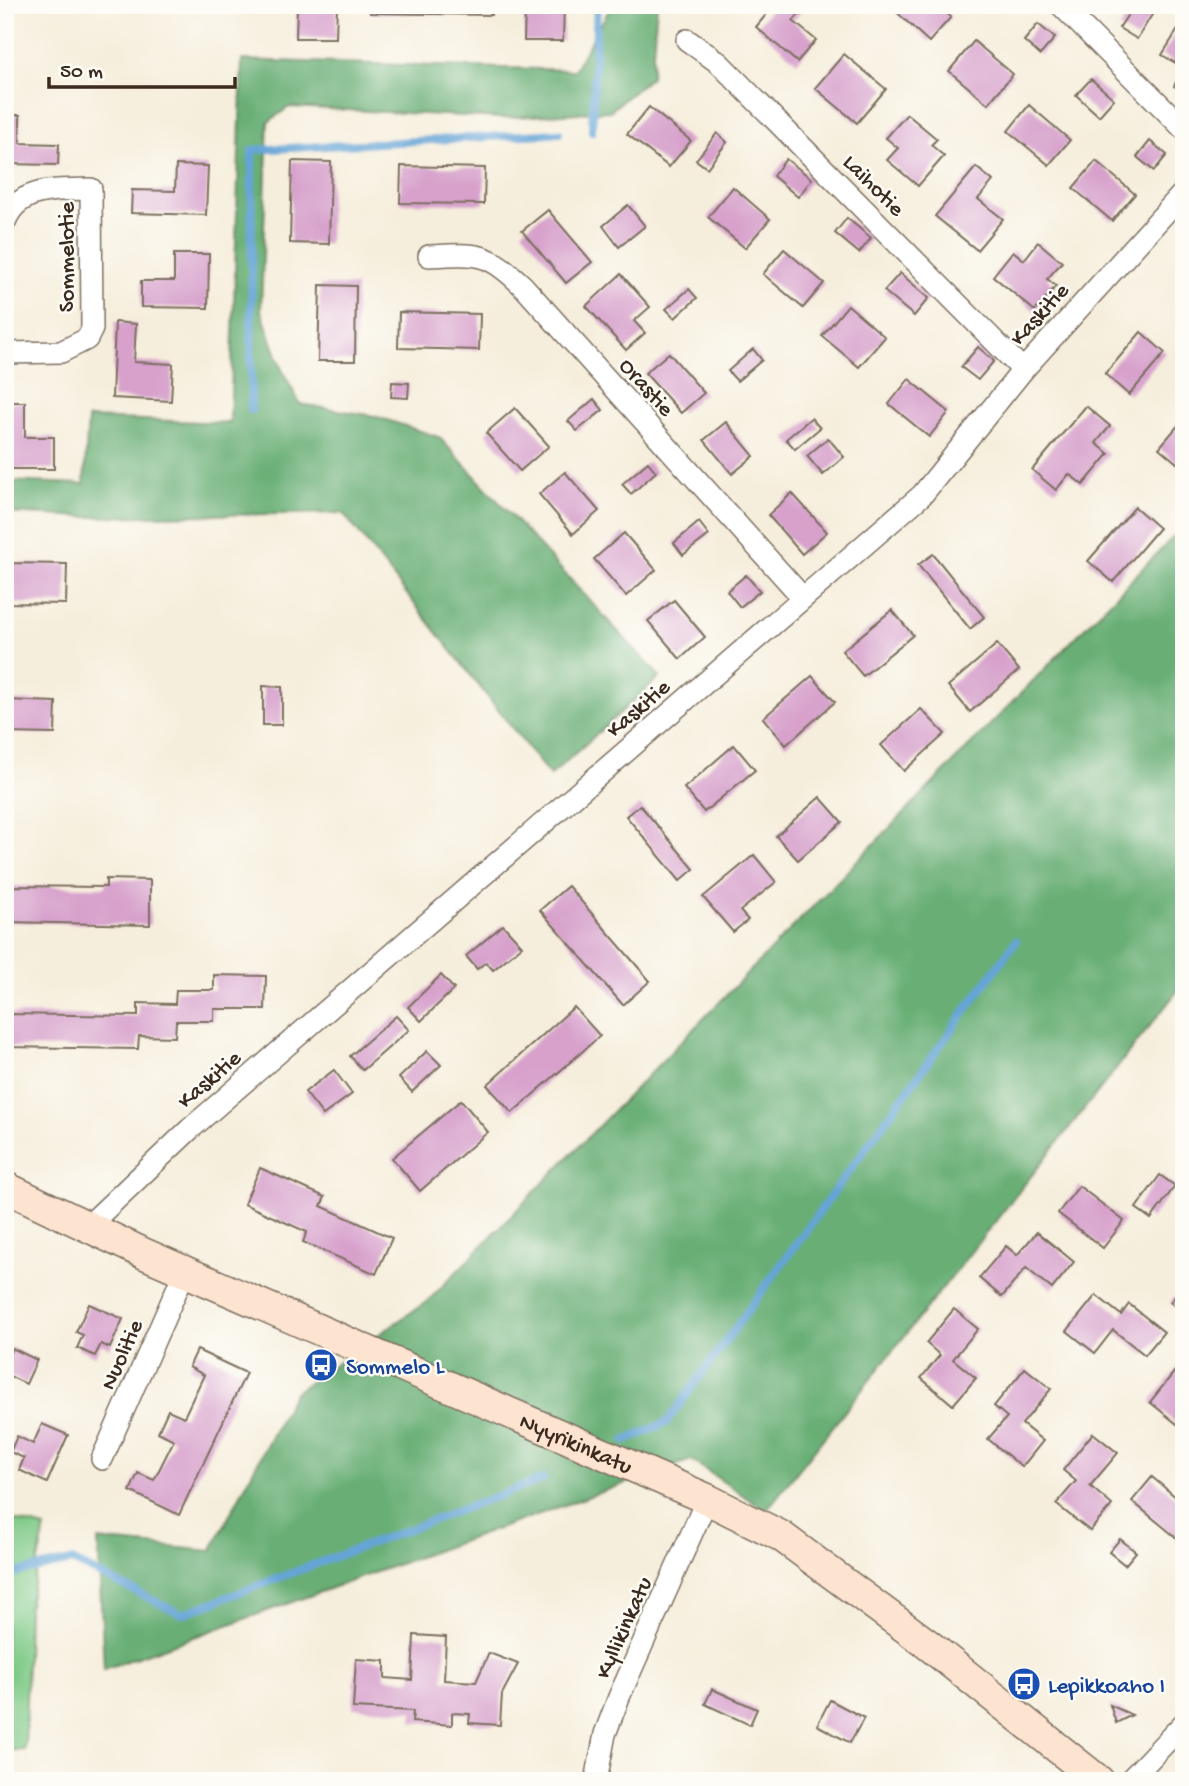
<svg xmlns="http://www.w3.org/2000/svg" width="1189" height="1786" font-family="'Gochi Hand',sans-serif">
	<rect width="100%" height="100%" fill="#fdfcf7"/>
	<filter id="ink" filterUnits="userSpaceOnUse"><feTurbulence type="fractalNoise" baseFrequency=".0143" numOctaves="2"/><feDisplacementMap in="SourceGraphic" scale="14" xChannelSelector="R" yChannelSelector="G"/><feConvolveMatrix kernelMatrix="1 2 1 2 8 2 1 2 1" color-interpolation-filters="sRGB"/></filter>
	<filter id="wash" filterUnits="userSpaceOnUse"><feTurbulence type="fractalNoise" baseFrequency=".00686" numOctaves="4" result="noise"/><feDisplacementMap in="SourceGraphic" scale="28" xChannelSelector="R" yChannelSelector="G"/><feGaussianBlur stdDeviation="1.57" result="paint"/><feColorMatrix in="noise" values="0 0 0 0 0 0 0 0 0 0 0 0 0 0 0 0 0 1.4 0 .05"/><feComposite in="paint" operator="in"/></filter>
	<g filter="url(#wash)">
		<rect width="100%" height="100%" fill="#f6eedc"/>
		<path fill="#7fca88" stroke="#5d7a53" stroke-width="2" d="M5,1518L45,1528L28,1609L25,1750H5Z"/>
		<g fill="#67ae74" stroke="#516c49" stroke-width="2">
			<path d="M612,5H657L651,77L610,111L501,118L289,107L268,122L261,310L282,370L300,404L375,416L439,437L660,677L550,776L343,513L88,517L5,513V481L84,484L88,418L230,423L242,60L574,70Z"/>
			<path d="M1184,526V983L766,1511L691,1460L104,1669L98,1540L211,1551L294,1393L429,1300Z"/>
		</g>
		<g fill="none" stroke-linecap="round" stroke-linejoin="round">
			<g stroke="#65a4d7" stroke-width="8">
				<path d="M592,131L597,5"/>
				<path d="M251,410L252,150L559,133"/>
				<path d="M625,1441L667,1422L1016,941"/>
				<path d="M5,1575L72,1561L182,1614L543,1479"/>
			</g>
		</g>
		<g id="blocks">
			<g fill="#d7a1cc">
				<path d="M297,5H337L336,38H296Z"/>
				<path d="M370,5H491V15L370,13Z"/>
				<path d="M525,5H564L563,41H524Z"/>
				<path d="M774,5H807L793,21L816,40L797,62L756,27Z"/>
				<path d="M889,5H938L951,17L929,42Z"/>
				<path d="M1123,5H1158L1137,39L1119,28L1131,10Z"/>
				<path d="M1184,20V68L1162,55Z"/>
				<path d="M1038,24L1055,38L1040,55L1024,41Z"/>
				<path d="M974,41L1013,74L988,104L949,71Z"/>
				<path d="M844,54L886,89L857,123L815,88Z"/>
				<path d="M1184,69V93L1174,86Z"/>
				<path d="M1091,79L1114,99L1099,116L1076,95Z"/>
				<path d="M1029,105L1070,140L1049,165L1008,131Z"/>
				<path d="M649,107L691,141L669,167L627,134Z"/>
				<path d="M907,114L937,139L931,145L944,156L918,186L887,160L898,148L886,138Z"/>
				<path d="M5,115H20V143L59,144L58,165L5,164Z"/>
				<path d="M717,133L727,142L707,168L696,160Z"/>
				<path d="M1150,141L1167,155L1154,171L1137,157Z"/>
				<path d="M786,159L812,179L798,197L773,176Z"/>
				<path d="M292,161L331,162L329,244L290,243Z"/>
				<path d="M1096,161L1135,194L1112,221L1073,188Z"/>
				<path d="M176,165L208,166L206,215L131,213L132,190L175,191Z"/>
				<path d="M401,166L485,168L484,204L400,203Z"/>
				<path d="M976,167L993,181L978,199L1003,219L977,250L935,216Z"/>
				<path d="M733,187L770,219L745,248L708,217Z"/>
				<path d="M628,205L645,226L619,247L603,226Z"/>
				<path d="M548,210L592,262L566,283L522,231Z"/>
				<path d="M847,218L871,238L859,253L835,233Z"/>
				<path d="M1038,242L1062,262L1047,279L1056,286L1035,311L993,276L1013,251L1024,260Z"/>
				<path d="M784,249L824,283L803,308L763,274Z"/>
				<path d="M174,254H209L208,308L141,307V281H174Z"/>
				<path d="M900,273L929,298L914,316L884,291Z"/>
				<path d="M621,274L650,307L634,321L645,333L626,350L586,306Z"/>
				<path d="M320,285L356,286L355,361H318Z"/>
				<path d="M689,289L697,298L675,318L666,309Z"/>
				<path d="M848,305L885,337L859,367L822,336Z"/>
				<path d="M399,312L480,314L479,350L398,348Z"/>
				<path d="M115,322L136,324L134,362L173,364L171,401L112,398Z"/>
				<path d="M1141,332L1165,353L1129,395L1105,374Z"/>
				<path d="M978,347L994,361L978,380L961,367Z"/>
				<path d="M753,349L762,360L737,381L728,371Z"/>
				<path d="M669,353L704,393L681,413L645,373Z"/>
				<path d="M909,379L949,412L929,437L889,404Z"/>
				<path d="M392,382L409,383L408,398L391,397Z"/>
				<path d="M594,399L603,410L577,431L568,421Z"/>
				<path d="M5,402H25V437H54V469H5Z"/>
				<path d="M1086,406L1110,426L1096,443L1109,454L1083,485L1069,474L1056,490L1032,470Z"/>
				<path d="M515,408L549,446L520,471L486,433Z"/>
				<path d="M811,418L820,428L795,449L786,439Z"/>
				<path d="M726,422L754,456L732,474L704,440Z"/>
				<path d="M1180,423L1184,426V469L1159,448Z"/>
				<path d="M828,438L844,457L823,475L807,456Z"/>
				<path d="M648,462L656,472L631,494L622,484Z"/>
				<path d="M565,472L599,511L573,534L539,494Z"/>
				<path d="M792,493L827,532L802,554L768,515Z"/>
				<path d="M1135,507L1159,528L1113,582L1088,561Z"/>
				<path d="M699,522L709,535L683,555L674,543Z"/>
				<path d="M624,533L656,570L626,596L594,559Z"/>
				<path d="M933,554L984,617L970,629L918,565Z"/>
				<path d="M5,563L67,564L66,604L5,603Z"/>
				<path d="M746,575L760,591L740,607L727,591Z"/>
				<path d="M674,600L705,637L680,659L648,621Z"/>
				<path d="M892,610L913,635L863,676L842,651Z"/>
				<path d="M997,644L1019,670L970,712L948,686Z"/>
				<path d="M812,676L835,702L786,745L763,718Z"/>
				<path d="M263,686L282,687V725H263Z"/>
				<path d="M5,700L56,702L55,734L5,733Z"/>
				<path d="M921,709L945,734L904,771L881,745Z"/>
				<path d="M734,745L755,770L704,812L684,788Z"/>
				<path d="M820,797L842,822L798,860L776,836Z"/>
				<path d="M640,805L694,869L680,881L626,816Z"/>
				<path d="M754,855L776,882L740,911L748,920L733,932L703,897Z"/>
				<path d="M106,879L150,880V925L5,922V886L106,887Z"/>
				<path d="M568,886L650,981L623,1005L540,910Z"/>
				<path d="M503,925L522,946L493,970L486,962L477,969L466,956Z"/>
				<path d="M214,975L266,976L265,1009H214V1021H176L175,1037L139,1036L138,1049L5,1047V1014L138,1016V1003L175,1004L176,990H214Z"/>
				<path d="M441,975L454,989L421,1021L408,1007Z"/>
				<path d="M574,1007L600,1036L512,1113L487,1085Z"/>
				<path d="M396,1016L409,1030L363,1070L350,1056Z"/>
				<path d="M427,1051L441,1065L412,1092L399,1078Z"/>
				<path d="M334,1070L352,1094L323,1115L305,1092Z"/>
				<path d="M461,1100L488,1132L420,1191L392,1158Z"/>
				<path d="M260,1168L325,1197L321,1206L392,1238L376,1274L303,1242L307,1232L244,1204Z"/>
				<path d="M1160,1175L1175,1186L1151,1219L1136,1208Z"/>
				<path d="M1079,1186L1124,1221L1103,1248L1058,1213Z"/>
				<path d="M1037,1232L1074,1262L1052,1289L1026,1268L1002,1297L979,1278L1006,1246L1017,1255Z"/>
				<path d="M1181,1290L1184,1292V1314L1170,1302Z"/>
				<path d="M1096,1295L1121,1315L1129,1304L1164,1332L1145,1355L1113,1330L1095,1353L1067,1331Z"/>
				<path d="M89,1304L123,1319L110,1348L101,1344L95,1356L77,1348L83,1335L76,1332Z"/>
				<path d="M954,1309L978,1329L953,1359L976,1378L953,1405L921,1378L940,1355L926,1343Z"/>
				<path d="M12,1348L37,1360L26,1384L5,1374V1362Z"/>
				<path d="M197,1350L246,1373L179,1515L130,1491L138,1473L154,1480L174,1440L158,1432L168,1410L184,1417L204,1375L189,1367Z"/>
				<path d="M1179,1366L1184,1370V1416L1177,1424L1150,1402Z"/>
				<path d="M1025,1368L1051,1389L1022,1424L1043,1441L1022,1467L988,1439L1007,1417L994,1406Z"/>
				<path d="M42,1424L68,1435L47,1483L19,1470L24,1458L10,1452L17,1436L33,1444Z"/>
				<path d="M1093,1433L1118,1453L1090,1486L1112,1505L1090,1531L1056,1504L1076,1481L1063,1470Z"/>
				<path d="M1152,1477L1184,1504V1544L1132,1501Z"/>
				<path d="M1120,1539L1136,1552L1125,1565L1109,1552Z"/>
				<path d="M414,1635L446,1637L444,1680L476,1682L489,1653L518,1664L502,1694L500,1725L469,1723L470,1714L452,1713V1725L412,1722L413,1711L353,1708L356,1659L385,1661V1678L412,1680Z"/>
				<path d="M712,1689L757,1709L750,1725L705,1704Z"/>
				<path d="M830,1700L864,1718L850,1743L817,1725Z"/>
				<path d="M1110,1705L1132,1715L1116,1723Z"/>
				<path d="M687,1775L701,1777V1781H687Z"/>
			</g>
		</g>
	</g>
	<g filter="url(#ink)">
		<use href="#blocks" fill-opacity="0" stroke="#7c6f60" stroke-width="2"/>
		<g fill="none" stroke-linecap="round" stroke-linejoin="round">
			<defs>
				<g id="street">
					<path d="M1061,5L1184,129"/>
					<path d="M687,40L719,63L1023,370"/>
					<path d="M5,222C18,186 59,190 91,189L92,329L87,339L61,352L5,353"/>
					<path d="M429,256C479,253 487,252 523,286L803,598"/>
					<path d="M88,1226L190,1129L922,495L1023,370L1184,192"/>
					<path d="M102,1459L185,1271"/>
					<path d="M596,1781L605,1734L619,1697L707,1499"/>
					<path d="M1129,1781L1184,1723"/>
				</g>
				<g id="secondary">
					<path id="s1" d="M5,1187L145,1254L707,1499L781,1536L926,1643L1099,1781"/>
				</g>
			</defs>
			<use href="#street" stroke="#7c6f60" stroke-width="24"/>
			<use href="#secondary" stroke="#7c6f60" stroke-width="33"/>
			<use href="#street" stroke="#fff" stroke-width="21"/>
			<use href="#secondary" stroke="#fde4d0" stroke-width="30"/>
		</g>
	</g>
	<defs>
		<symbol id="bus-disc" viewBox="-11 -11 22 22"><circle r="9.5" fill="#1a4fb4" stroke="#fdfcf7"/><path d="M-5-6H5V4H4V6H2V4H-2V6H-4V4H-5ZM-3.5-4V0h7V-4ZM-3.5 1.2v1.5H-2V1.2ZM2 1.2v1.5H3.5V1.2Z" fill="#fff"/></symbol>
	</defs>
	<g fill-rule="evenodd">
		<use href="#bus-disc" x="302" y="1346" width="38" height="38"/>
		<use href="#bus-disc" x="1005" y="1665" width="38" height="38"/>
	</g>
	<g text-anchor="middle" stroke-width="5" stroke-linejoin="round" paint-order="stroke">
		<g font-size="23" fill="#3b2a1e" stroke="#fdfcf7">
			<text transform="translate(875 184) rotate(45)" y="8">Laihotie</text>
			<text transform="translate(65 257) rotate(-90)" y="8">Sommelotie</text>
			<text transform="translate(1038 313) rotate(-48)" y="8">Kaskitie</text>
			<text transform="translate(648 386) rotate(48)" y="8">Orastie</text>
			<text transform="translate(637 707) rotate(-41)" y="8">Kaskitie</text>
			<text transform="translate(208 1078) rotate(-41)" y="8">Kaskitie</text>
			<text transform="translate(120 1354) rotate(-66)" y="8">Nuolitie</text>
			<text dy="8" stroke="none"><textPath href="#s1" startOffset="626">Nyyrikinkatu</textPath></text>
			<text transform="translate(622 1627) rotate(-66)" y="8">Kyllikinkatu</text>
		</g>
		<g font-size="23" fill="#164399" stroke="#fdfcf7" text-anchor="start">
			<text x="346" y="1373">Sommelo L</text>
			<text x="1048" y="1692">Lepikkoaho I</text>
		</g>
	</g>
	<rect width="1189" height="1786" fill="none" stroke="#fdfcf7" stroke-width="28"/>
	<path d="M49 77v10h186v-10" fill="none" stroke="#3b2a1e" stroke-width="3.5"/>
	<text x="60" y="77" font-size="21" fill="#3b2a1e" stroke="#fdfcf7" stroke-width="5" paint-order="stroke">50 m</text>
</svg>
